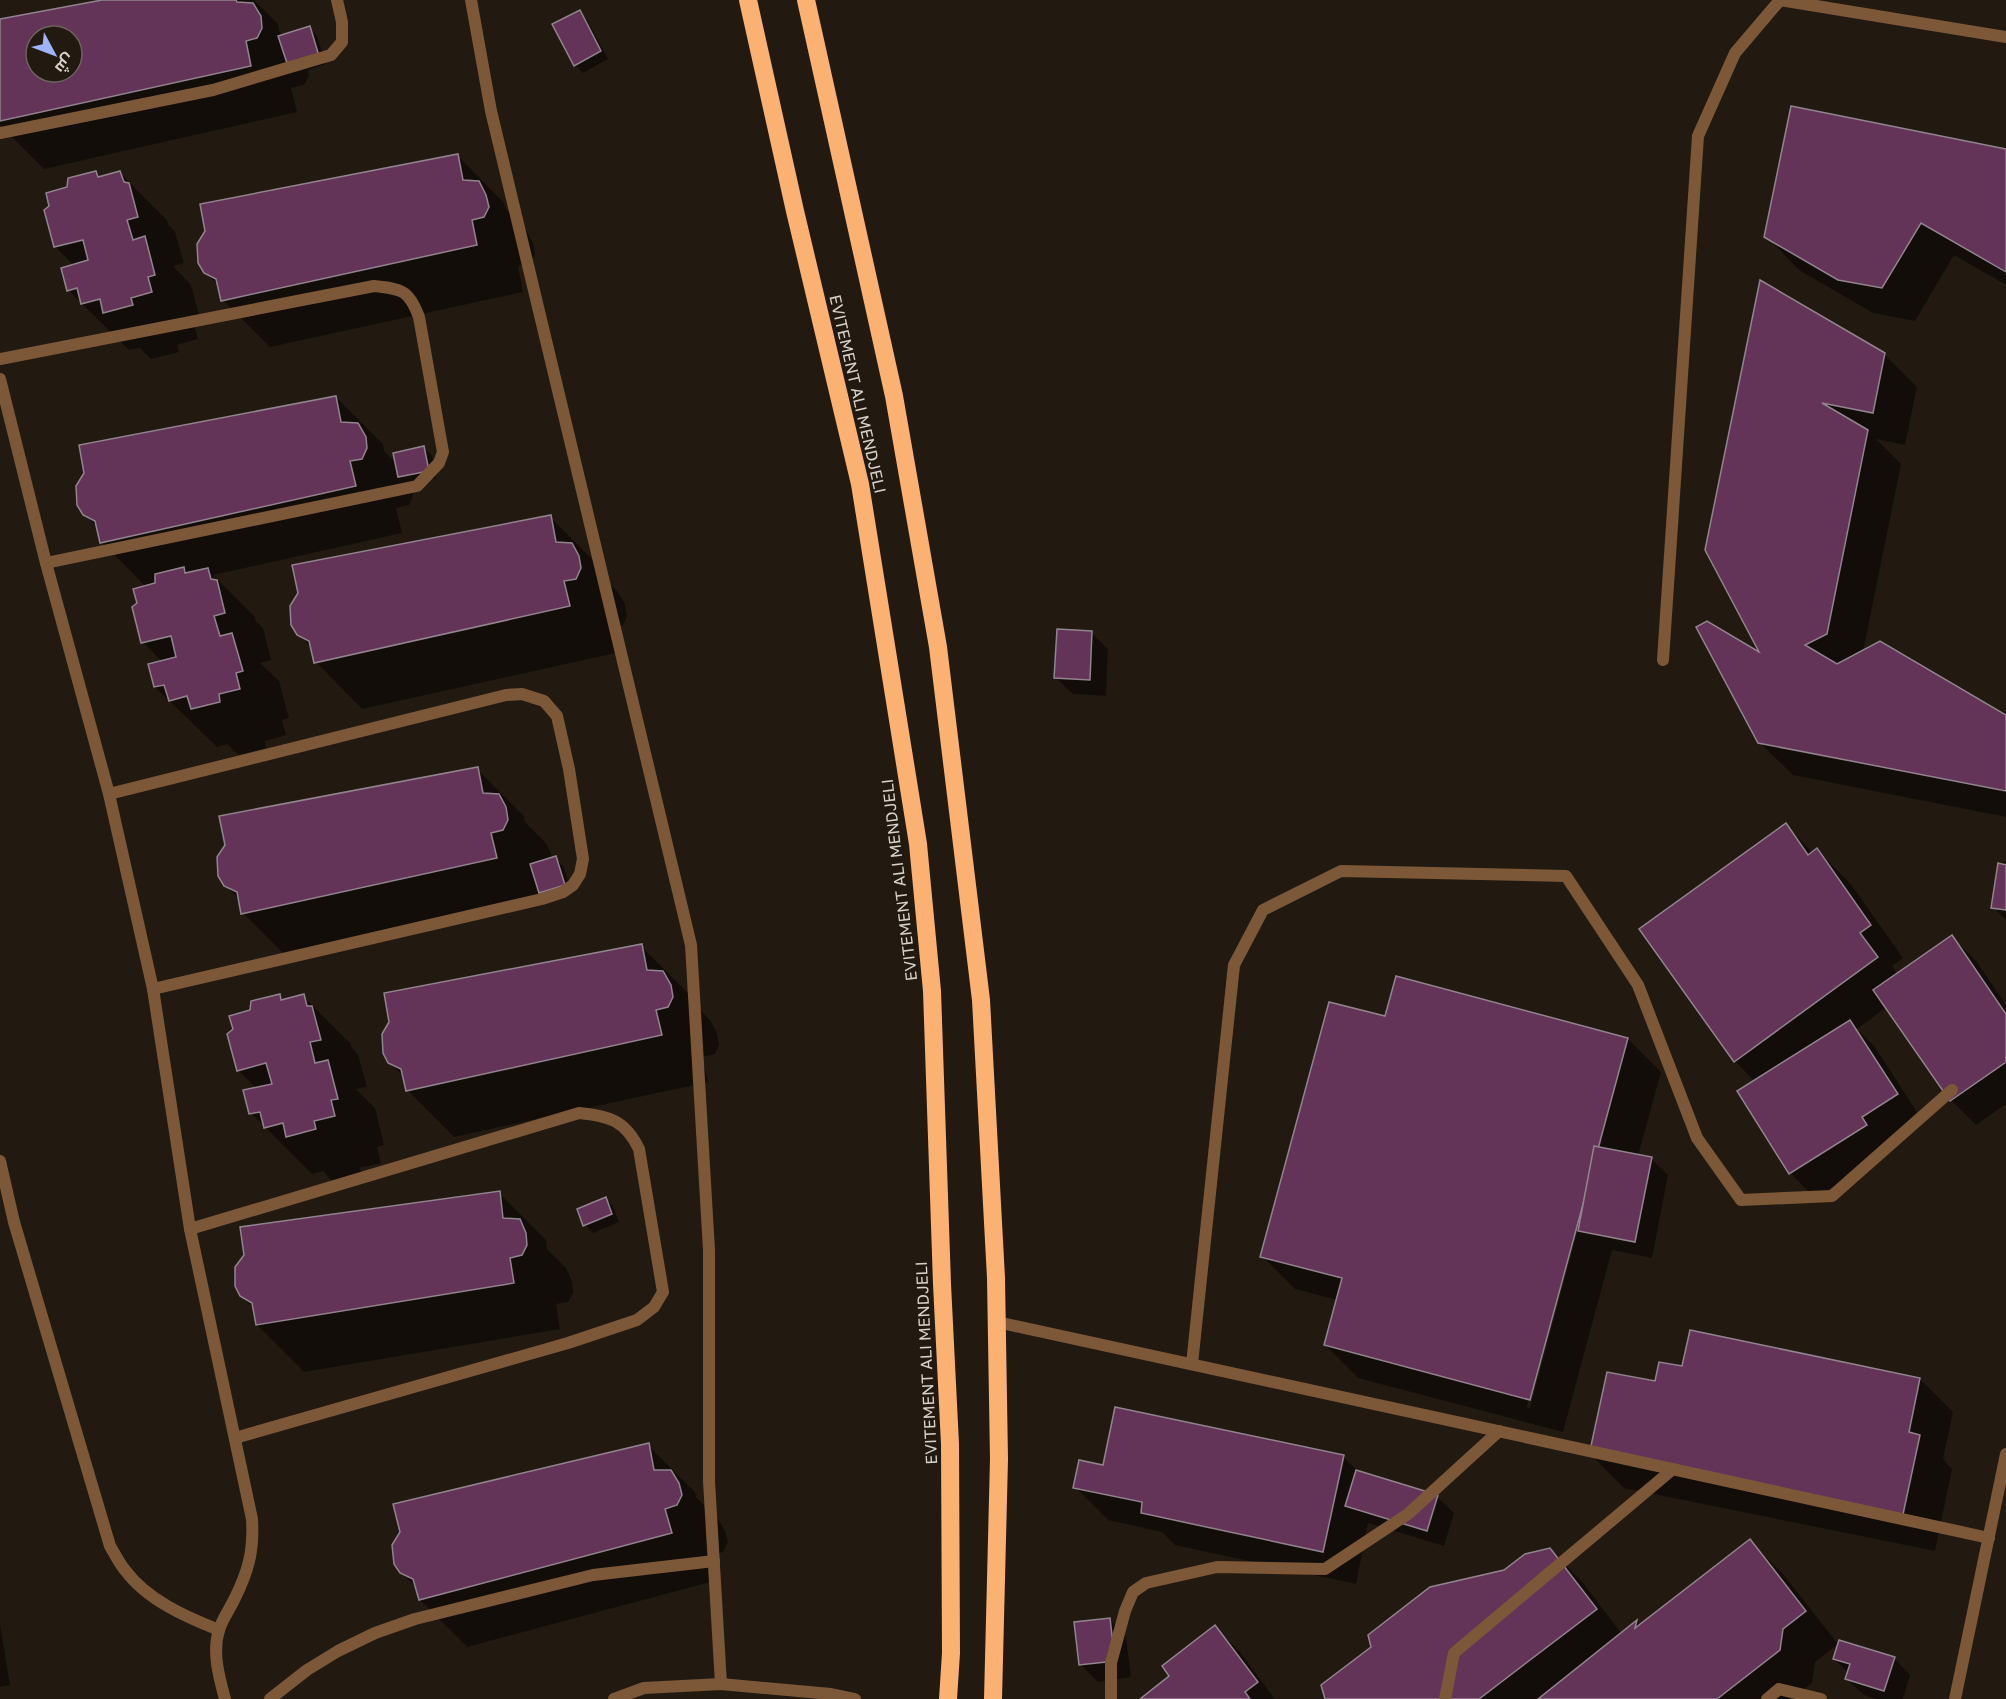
<svg xmlns="http://www.w3.org/2000/svg" width="2006" height="1699" font-family="'Golos Text',Cairo,sans-serif">
	<rect width="100%" height="100%" fill="#221a10"/>
	<g fill="#0007" fill-rule="evenodd">
		<path d="M110,0H254L278,24L279,31L284,36L309,28L317,36L326,64L308,70L309,76L304,85L291,88L297,112L44,169L0,125V21ZM36,36H72V72H36Z"/>
		<path d="M579,12L587,20L608,59L583,73L575,65Z"/>
		<path d="M2006,150V285L1954,255L1915,321L1873,313L1799,270L1766,236Z"/>
		<path d="M458,156L504,203L506,209L526,230L533,243L535,254L530,264L518,266L523,292L270,347L223,300L219,286L205,272Z"/>
		<path d="M96,172L101,178L120,173L167,220L168,224L175,232L184,263L173,266L191,285L201,322L194,323L198,339L177,345L179,352L151,359L140,348L129,350L68,290L74,266L55,246L68,188Z"/>
		<path d="M1761,283L1884,354L1917,387L1905,445L1876,439L1901,464L1863,652L2006,717V817L1793,775L1759,742L1763,656Z"/>
		<path d="M336,397L383,444L384,451L397,464L424,448L432,456L436,478L412,484L413,496L409,505L396,508L402,533L213,575L254,616L256,621L263,628L271,660L260,663L279,681L289,718L282,720L286,735L265,741L266,748L239,755L227,744L217,747L155,687L162,662L143,642L138,603L146,587L102,542L99,529L84,514Z"/>
		<path d="M550,517L597,564L598,572L618,592L625,604L627,616L623,625L610,628L616,653L362,709L316,662L312,648L298,634Z"/>
		<path d="M1092,633L1108,649L1106,696L1073,694L1056,678Z"/>
		<path d="M477,769L524,816L525,822L546,843L553,858H555L563,866L572,892L549,900L540,892L543,904L290,960L243,913L240,900L225,885Z"/>
		<path d="M1786,825L1813,853L1817,850L1850,883L1903,958L1892,966L1898,975L1952,937L1977,962L2006,1005V1104L1976,1125L1951,1100L1887,1007L1857,1029L1875,1047L1922,1120L1891,1150L1815,1198L1790,1173L1755,1082L1735,1061Z"/>
		<path d="M2006,866V920L1993,907Z"/>
		<path d="M641,946L688,993L689,999L710,1020L717,1033L719,1045L715,1054L702,1057L708,1082L454,1137L407,1090L404,1077L389,1062Z"/>
		<path d="M279,996L285,1001L303,996L350,1043L352,1048L358,1055L367,1087L356,1089L375,1108L384,1145L377,1147L381,1163L360,1168L362,1176L334,1183L323,1171L312,1174L251,1113L257,1089L238,1070L252,1011Z"/>
		<path d="M1386,1018L1628,1039L1661,1072L1638,1156L1651,1159L1668,1175L1652,1258L1612,1250L1563,1432L1358,1378L1325,1345L1337,1300L1295,1289L1262,1256ZM1599,1139L1602,1140L1600,1147L1530,1408L1527,1407Z"/>
		<path d="M499,1193L546,1240L547,1249L566,1268L572,1281L573,1293L568,1302L556,1304L560,1329L304,1372L257,1325L255,1309L241,1296Z"/>
		<path d="M605,1198L613,1206L619,1222L593,1233L585,1225Z"/>
		<path d="M1683,1368L1920,1379L1953,1412L1943,1459L1952,1469L1935,1551L1624,1488L1591,1455Z"/>
		<path d="M648,1445L695,1492L696,1497L718,1519L725,1531L728,1542L723,1552L711,1555L718,1580L467,1647L420,1600L417,1588L401,1572Z"/>
		<path d="M1343,1457L1359,1472L1437,1497L1454,1513L1444,1546L1368,1523L1356,1584L1175,1545L1162,1532L1108,1520L1075,1487L1104,1467Z"/>
		<path d="M1750,1541L1783,1574L1838,1644L1815,1662L1812,1683L1791,1699H1326L1504,1571L1550,1549L1583,1583L1622,1634L1637,1622L1641,1626Z"/>
		<path d="M1109,1619L1126,1636L1131,1677L1098,1682L1081,1665L1076,1623Z"/>
		<path d="M0,1624L10,1685L0,1687Z"/>
		<path d="M1215,1627L1240,1652L1275,1699H1142L1171,1676Z"/>
		<path d="M1894,1658L1910,1675L1903,1699H1876L1864,1695L1847,1679L1849,1673L1834,1659Z"/>
	</g>
	<g fill="#633358" stroke="#92848e" stroke-width="1.5" fill-rule="evenodd">
		<path d="M102,0H236L237,2L253,3L261,16L262,28L257,38L246,41L251,66L0,121V19ZM36,36H72V72H36Z"/>
		<path d="M580,10L601,51L574,66L552,24Z"/>
		<path d="M310,26L319,56L288,66L278,36Z"/>
		<path d="M1791,106L2006,149V272L1921,223L1882,288L1838,280L1764,237Z"/>
		<path d="M458,154L463,180L479,181L486,195L489,207L484,217L472,220L477,245L221,301L216,279L204,273L198,263L197,244L205,231L200,204Z"/>
		<path d="M96,171L98,177L120,171L124,182L129,183L138,217L127,220L133,240L145,236L155,275L148,277L152,292L131,298L133,305L103,313L100,299L81,304L77,288L67,291L61,268L88,260L83,240L54,247L44,210L49,206L46,193L67,187L68,178Z"/>
		<path d="M1760,280L1885,353L1873,413L1822,403L1868,430L1827,634L1805,645L1837,664L1880,641L2006,715V791L1758,743L1696,627L1707,621L1759,652L1705,550Z"/>
		<path d="M336,396L341,422L358,423L366,437L367,448L362,459L350,461L356,486L100,543L95,521L83,515L77,505L76,486L84,473L79,445Z"/>
		<path d="M424,446L429,471L398,477L393,453Z"/>
		<path d="M551,515L556,542L572,543L579,556L581,568L576,579L564,581L570,606L314,663L309,641L297,635L291,625L290,606L298,593L292,565Z"/>
		<path d="M184,567L185,573L208,568L211,579L217,580L225,613L214,616L220,636L232,633L243,671L236,673L240,689L219,694L220,702L191,709L187,696L169,701L164,685L154,687L148,664L176,657L171,636L141,643L132,607L137,603L133,589L155,583V574Z"/>
		<path d="M1057,629L1092,631L1090,680L1054,678Z"/>
		<path d="M478,767L483,793L499,794L506,807L508,820L503,830L491,833L497,858L241,914L237,892L224,886L218,876L217,857L225,845L219,816Z"/>
		<path d="M1786,823L1808,855L1817,848L1871,925L1860,933L1878,957L1734,1062L1639,929Z"/>
		<path d="M556,856L565,885L539,893L530,864Z"/>
		<path d="M1998,863L2006,865V910L1991,908Z"/>
		<path d="M1952,935L2006,1014V1062L1950,1101L1873,990Z"/>
		<path d="M642,944L647,970L663,971L671,985L673,997L668,1007L656,1010L662,1035L406,1091L401,1069L388,1063L383,1053L382,1034L389,1022L384,993Z"/>
		<path d="M1396,976L1628,1038L1530,1400L1324,1345L1342,1278L1260,1257L1329,1002L1385,1016Z"/>
		<path d="M280,994L281,1000L304,994L307,1006H312L321,1040L310,1042L315,1063L328,1060L338,1099L331,1100L335,1116L314,1121L316,1129L286,1137L283,1123L264,1128L260,1112L249,1114L243,1090L272,1084L266,1063L237,1071L227,1034L233,1029L229,1016L250,1010L251,1001Z"/>
		<path d="M1850,1020L1898,1094L1862,1117L1867,1125L1789,1174L1737,1091Z"/>
		<path d="M1594,1146L1652,1157L1635,1242L1578,1231Z"/>
		<path d="M500,1191L503,1218L520,1219L526,1233L527,1245L522,1255L510,1258L514,1283L256,1325L252,1303L240,1296L235,1286V1267L244,1255L240,1227Z"/>
		<path d="M606,1197L612,1214L583,1226L577,1209Z"/>
		<path d="M1690,1330L1920,1378L1909,1432L1920,1435L1902,1519L1589,1455L1607,1372L1655,1381L1659,1362L1682,1366Z"/>
		<path d="M1115,1407L1344,1455L1323,1552L1141,1513L1142,1502L1073,1488L1079,1460L1103,1465Z"/>
		<path d="M649,1443L654,1470H671L679,1483L682,1495L677,1505L665,1509L672,1533L419,1600L413,1579L400,1573L394,1564L392,1545L400,1532L393,1504Z"/>
		<path d="M1356,1470L1438,1495L1427,1531L1345,1506Z"/>
		<path d="M1750,1539L1806,1611L1783,1629L1780,1650L1717,1699H1538L1637,1620L1635,1628Z"/>
		<path d="M1550,1548L1597,1609L1479,1699H1325L1321,1685L1371,1647L1368,1635L1430,1587L1504,1570L1525,1554Z"/>
		<path d="M1110,1618L1115,1661L1079,1665L1074,1622Z"/>
		<path d="M1215,1625L1258,1682L1245,1692L1250,1699H1140L1169,1676L1162,1666Z"/>
		<path d="M1839,1640L1895,1657L1884,1691L1845,1679L1850,1664L1833,1659Z"/>
	</g>
	<g fill="none" stroke-linecap="round" stroke-linejoin="round">
		<g stroke="#7c5839" stroke-width="12">
			<path d="M471,0L491,111L691,945L709,1250V1481L721,1684"/>
			<path d="M0,133L213,90L331,55L342,42V22L337,0"/>
			<path d="M0,359L374,286C402,289 409,290 419,317L443,452L439,463L417,486L46,563"/>
			<path d="M0,379L46,563L109,794L153,989L190,1229L252,1519C254,1552 248,1572 234,1600C229,1610 222,1620 219,1630C212,1652 219,1677 225,1699"/>
			<path d="M1663,660L1698,136L1735,53L1780,0L2006,37"/>
			<path d="M109,794L506,695L522,694L544,701L557,716L569,769L583,859L580,874L573,885L563,892L542,899L153,989"/>
			<path d="M0,1161L14,1222L110,1546C115,1554 119,1563 125,1570C147,1600 186,1617 219,1630"/>
			<path d="M190,1229L579,1113C609,1116 625,1120 639,1149L663,1292L654,1307L637,1320L568,1343L235,1438"/>
			<path d="M997,1322L1989,1538"/>
			<path d="M1192,1364L1234,965L1263,910L1341,871L1566,876L1638,985L1697,1138L1741,1200L1832,1196L1952,1090"/>
			<path d="M270,1699L307,1670L338,1651L375,1633L415,1619L593,1575L714,1561"/>
			<path d="M614,1699L644,1688L721,1684L831,1694L855,1699"/>
			<path d="M1111,1699V1663L1125,1611L1133,1592L1146,1583L1217,1567L1325,1569L1408,1514L1499,1431"/>
			<path d="M1445,1699L1454,1653L1673,1469"/>
			<path d="M1767,1699L1779,1689L1821,1699"/>
			<path d="M1955,1699L2006,1454"/>
		</g>
		<g stroke="#fab171" stroke-width="18">
			<path d="M748,0L795,211L860,484L918,844L932,991L942,1284L950,1444L951,1653L948,1699"/>
			<path d="M806,0L894,396L938,647L981,1000L996,1278L999,1459L993,1699"/>
		</g>
	</g>
	<g text-anchor="middle" stroke-width="5" stroke-linejoin="round" paint-order="stroke">
		<g font-size="16" fill="#d7d2cb" stroke="#221a10">
			<text transform="translate(858 394) rotate(77)" y="6">EVITEMENT ALI MENDJELI</text>
			<text transform="translate(899 880) rotate(-97)" y="6">EVITEMENT ALI MENDJELI</text>
			<text transform="translate(926 1363) rotate(-93)" y="6">EVITEMENT ALI MENDJELI</text>
		</g>
	</g>
	<g transform="translate(54 54) rotate(131)"><circle r="28" fill="#221a10" stroke="#6a645b" stroke-width="1.5"/>
	<path d="M0-4.5L10 22L0 15L-10 22Z" fill="#a0b3fd"/>
	<text y="-9" font-size="16" font-weight="bold" text-anchor="middle" fill="#d7d2cb">ش</text>
	</g>
</svg>
